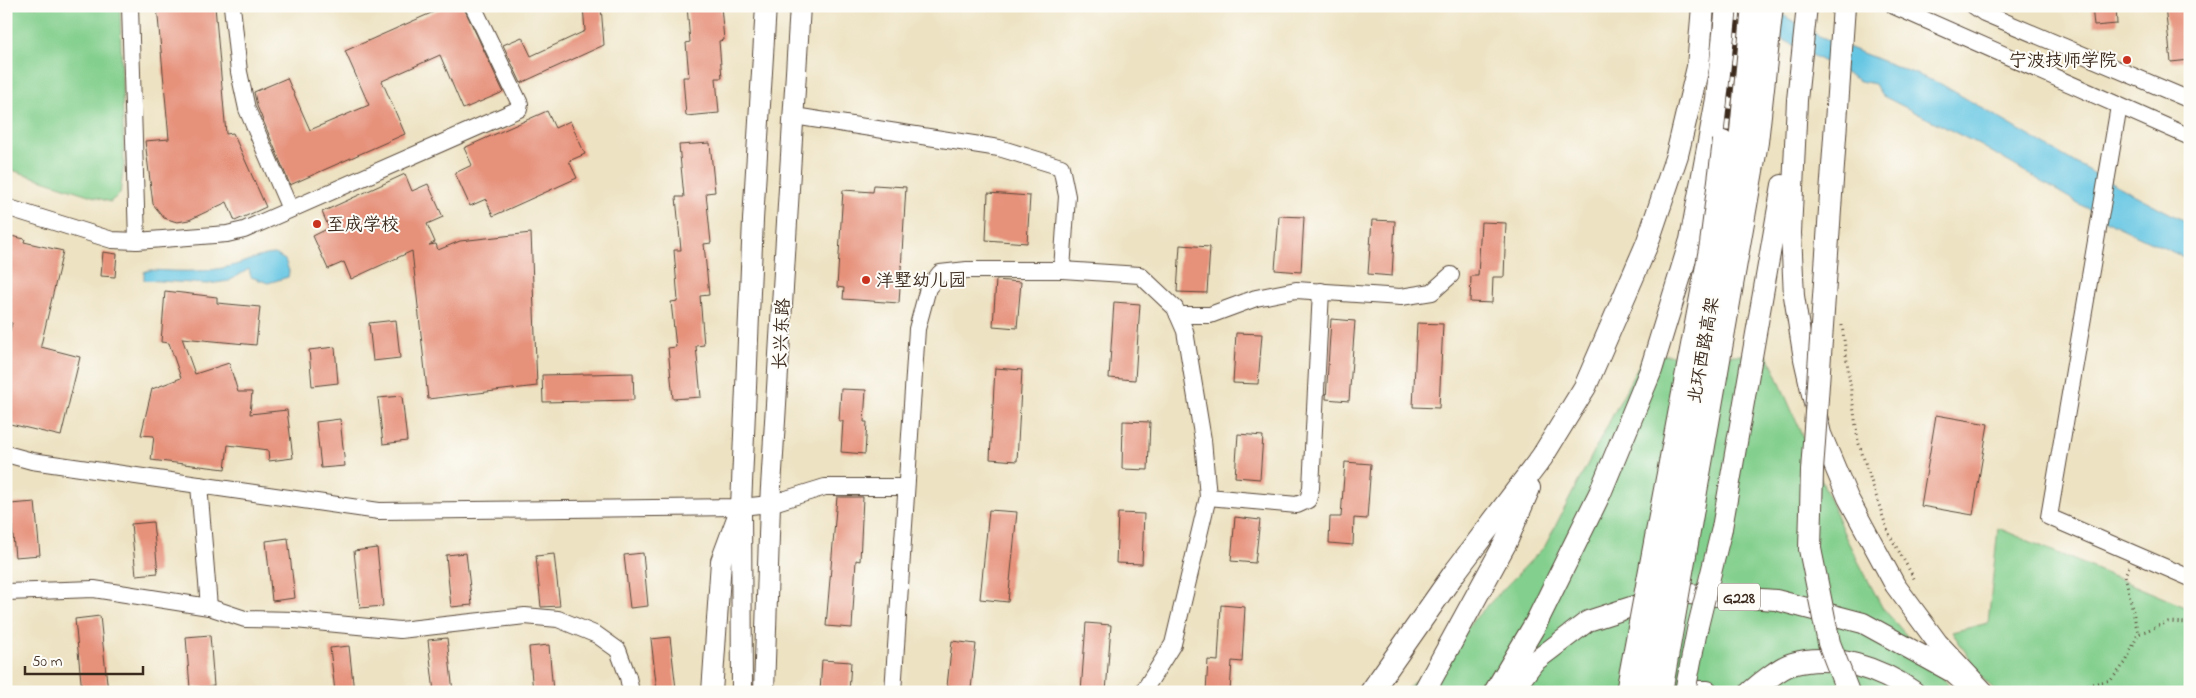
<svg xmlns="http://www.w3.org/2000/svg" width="2196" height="698" font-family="'Indie Flower','LXGW WenKai TC',sans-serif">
	<rect width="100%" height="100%" fill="#fdfcf7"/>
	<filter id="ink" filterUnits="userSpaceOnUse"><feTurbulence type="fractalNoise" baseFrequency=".02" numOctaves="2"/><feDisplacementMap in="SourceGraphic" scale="10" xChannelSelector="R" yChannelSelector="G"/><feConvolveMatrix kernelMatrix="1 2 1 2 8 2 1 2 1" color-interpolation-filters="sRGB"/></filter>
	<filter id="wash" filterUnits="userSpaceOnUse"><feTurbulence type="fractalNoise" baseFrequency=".0096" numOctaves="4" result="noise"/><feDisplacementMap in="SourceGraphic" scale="20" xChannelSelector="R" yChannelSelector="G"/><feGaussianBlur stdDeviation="1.12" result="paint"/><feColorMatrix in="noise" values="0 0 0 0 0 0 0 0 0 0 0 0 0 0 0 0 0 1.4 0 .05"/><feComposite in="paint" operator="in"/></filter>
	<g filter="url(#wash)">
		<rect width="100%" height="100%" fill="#ede2c2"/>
		<g fill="#83cf8d" stroke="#5f7c56">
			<path d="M13,6H120L124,163L120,194L110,202L6,168V15Z"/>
			<path d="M1644,355H1768L1846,538L1882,607L1955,692H1404L1545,546Z"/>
			<path d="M1998,528L2190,609V692H1997L1984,680L1952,632L1988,623Z"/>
		</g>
		<g fill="#65c6e3" stroke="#507880">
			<path d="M1721,6H1767L1819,36L1941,84L2084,168L2190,224V260L2115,225L1980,145L1881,95L1875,84L1860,81Z"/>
			<path d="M275,254L285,260L289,271L288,277L268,283L251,277L249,269L229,281L208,284L144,280V272L150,270C174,271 198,273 223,268C241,265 256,255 275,254Z"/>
		</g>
		<g id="blocks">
			<g fill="#e6917a">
				<path d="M157,6H215L226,134L233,133L266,207L235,221L227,202L189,220L177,222L164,218L153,204L145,141L169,139Z"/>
				<path d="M447,6H463L503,91L501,93L463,109L440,55L382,81L405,134L290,185L257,106L254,92L287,78L310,130L369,105L345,51Z"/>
				<path d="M583,6H601L604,45L521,83L503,45L522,37L531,56L585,31Z"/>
				<path d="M687,6H721L724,40L719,41L722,78H716L719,113L686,116L683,77H689L686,43L690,42Z"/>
				<path d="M2092,6H2116L2117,24L2094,26Z"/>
				<path d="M2165,6H2188L2190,60L2171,62Z"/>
				<path d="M547,111L555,128L570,121L585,154L569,161L577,178L493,216L486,199L470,206L455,173L472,165L464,148Z"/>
				<path d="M710,143L715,192L706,193L711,243L704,244L709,295L700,296L704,345L696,346L701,397L673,399L668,348L676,347L671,302L678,301L674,250H681L676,197H684L679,145Z"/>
				<path d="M405,174L412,191L428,184L443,217L427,224L435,242L429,245L436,244L438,250L460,241L531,233L537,386L428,399L412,251L351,279L344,262L328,269L313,236L329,228L322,212Z"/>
				<path d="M874,185L906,187L899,303L843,299L844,288L837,287L843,190L873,192Z"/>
				<path d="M988,193L1030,196L1027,243L986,240Z"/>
				<path d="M1279,216L1304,217L1301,272L1275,270Z"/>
				<path d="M1372,220L1395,221L1392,276L1368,274Z"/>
				<path d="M1481,222L1506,223L1504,277H1493L1492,303L1470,302L1471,276H1478Z"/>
				<path d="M6,235L25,239L24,242L63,251L41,345V347L80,357L61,436L6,423V346L12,323L6,322Z"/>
				<path d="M1180,245L1210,247L1207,293L1177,292Z"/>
				<path d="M103,252L117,254L115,277L101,276Z"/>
				<path d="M996,280L1021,282L1017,328L993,326Z"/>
				<path d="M165,291L217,297V303L260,307L256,345L182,338L195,374L229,363L238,392H252L250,414L287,410L293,458L269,461L268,450L228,445L225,469L151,460L154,436L141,435L152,389L181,378L169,343L161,342Z"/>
				<path d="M1114,302L1140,304L1135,380L1109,378Z"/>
				<path d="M1331,319L1355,321L1349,401L1326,399Z"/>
				<path d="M396,320L400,358L373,361L369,323Z"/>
				<path d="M1417,323L1443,324L1439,408L1413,407Z"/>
				<path d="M1236,333L1262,334L1258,384L1233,383Z"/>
				<path d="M335,347L338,383L312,386L309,350Z"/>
				<path d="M995,368L1022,370L1017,461L990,459Z"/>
				<path d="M633,373L634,400L543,402L542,375Z"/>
				<path d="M841,389L866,390L864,422H867L865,454L841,452L843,421H839Z"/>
				<path d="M402,396L407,441L383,444L378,398Z"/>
				<path d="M1936,415L1988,424L1973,515L1921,506Z"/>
				<path d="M340,419L345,466L321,468L316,422Z"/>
				<path d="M1123,421L1150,422L1148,470L1122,469Z"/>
				<path d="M1238,434L1263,436L1260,479L1235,477Z"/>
				<path d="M1345,462L1371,464L1367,519L1354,518L1353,545L1329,543L1330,517H1341Z"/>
				<path d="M837,497H863L860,561L856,560L852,628L826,626Z"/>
				<path d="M35,502L40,555L15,557L10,504Z"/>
				<path d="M989,510L1017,512L1008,602L980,599Z"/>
				<path d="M1118,513L1144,514L1142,564L1116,563Z"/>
				<path d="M1235,517L1260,520L1255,563L1231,561Z"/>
				<path d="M153,522L158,573L136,575L131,524Z"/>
				<path d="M288,538L295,598L272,601L266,541Z"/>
				<path d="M377,548L383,606L360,608L354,551Z"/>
				<path d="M466,553L472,605L451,607L446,555Z"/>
				<path d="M643,553L648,606L630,608L624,555Z"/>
				<path d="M554,554L560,606L541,607L536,556Z"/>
				<path d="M1221,605L1245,607L1242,662L1232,661L1230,692H1206L1208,660L1218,661Z"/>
				<path d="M100,616L108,692H82L75,619Z"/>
				<path d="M1086,623L1111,625L1106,692H1081Z"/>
				<path d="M210,635L214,686L190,688L186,637Z"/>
				<path d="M670,637L676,689L657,691L651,639Z"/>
				<path d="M447,638L453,692H434L428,640Z"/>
				<path d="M952,641L976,644L971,689L947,686Z"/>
				<path d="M549,645L553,692H533L529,647Z"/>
				<path d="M349,646L354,692H335L330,648Z"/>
				<path d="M822,660L851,662L849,692H820Z"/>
			</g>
		</g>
	</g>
	<g filter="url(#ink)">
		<use href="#blocks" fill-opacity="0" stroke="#564637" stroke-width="1"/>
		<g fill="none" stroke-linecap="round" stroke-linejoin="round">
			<defs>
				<g id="minor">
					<path d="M130,6L137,241"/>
					<path d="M232,6L239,72L247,109L290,209"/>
					<path d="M1894,6L2190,137"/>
					<path d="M1974,6L1984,13L2190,100"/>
					<path d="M2119,106L2049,517L2190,578"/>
					<path d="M794,116L999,148L1061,167L1067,196L1062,270"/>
					<path d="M6,207L112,240L137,241L227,234L244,230L519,109L520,104L473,6"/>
					<path d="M1178,315H1210L1256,298L1296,290L1401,297L1432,292L1451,275"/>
					<path d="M6,454L32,461L379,511L741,507L770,504L825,487H905"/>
					<path d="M199,485L209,607"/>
					<path d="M1208,497L1297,505L1308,500L1311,488L1321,291"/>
					<path d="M6,592L94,589L209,607L245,619L295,620L400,630L525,616L558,619L597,635L618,650L628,677L631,692"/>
					<path d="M893,692L917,329L928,288L940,273L967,270H1062L1140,275L1175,308L1185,331L1203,440L1208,497L1173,644L1143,692"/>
				</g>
				<g id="major">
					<path d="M1807,6L1797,100L1791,233L1794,296L1804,359L1821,434L1848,498L1895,585L1937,642L1984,692"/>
					<path d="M1723,141L1740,6"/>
					<path d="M1722,528L1782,185"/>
					<path d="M712,692L721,561L737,518"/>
					<path d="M742,692L741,507L753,220L766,6"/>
					<path d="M764,692L770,504L800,6"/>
					<path d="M1512,692L1534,662L1588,621L1674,593L1776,600L1863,623L1952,672L1961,680"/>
				</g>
				<g id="highway">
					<path d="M1371,692L1455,572L1542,457L1585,387L1647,244L1677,155L1698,67L1703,6"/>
					<path d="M1424,692L1506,542L1529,488"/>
					<path d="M1495,692L1536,623L1600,493L1651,370L1691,240L1717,99L1727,6"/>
					<path d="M1698,692H1707"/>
					<path d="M1751,692C1760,684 1781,667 1792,664C1834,652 1880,669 1913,692"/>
				</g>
			</defs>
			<use href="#minor" stroke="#564637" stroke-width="18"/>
			<use href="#major" stroke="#564637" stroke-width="22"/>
			<use href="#highway" stroke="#564637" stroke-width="24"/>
			<g stroke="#564637" stroke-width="3" stroke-dasharray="1 4" stroke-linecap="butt">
				<path d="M1842,325L1858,441L1888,532L1915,580"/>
				<path d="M2129,567L2125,575L2138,634"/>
				<path d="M2053,692L2111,680L2126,662L2138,634L2168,622L2190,623"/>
			</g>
			<use href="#minor" stroke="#fff" stroke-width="16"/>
			<use href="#major" stroke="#fff" stroke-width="20"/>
			<use href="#highway" stroke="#fff" stroke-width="22"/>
			<defs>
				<g id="rail">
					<path d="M1618,692L1726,137L1740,6"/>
					<path d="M1645,692L1745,141L1761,6"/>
				</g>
			</defs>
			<use href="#rail" stroke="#3b2a1e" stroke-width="5.5"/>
			<use href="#rail" stroke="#fdfcf7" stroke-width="4" stroke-dasharray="11" stroke-linecap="butt"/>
			<defs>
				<g id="major-bridge">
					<path d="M1626,692L1710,244L1723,141"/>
					<path d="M1685,692L1697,630L1722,528"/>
				</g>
				<g id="highway-bridge">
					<path d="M1844,6L1812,471L1810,549L1829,643L1848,692"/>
					<path d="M1640,692L1740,142L1753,6"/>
					<path d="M1661,692L1757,142L1772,6"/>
				</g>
			</defs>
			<use href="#major-bridge" stroke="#564637" stroke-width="22" stroke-linecap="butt"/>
			<use href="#highway-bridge" stroke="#564637" stroke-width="24" stroke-linecap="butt"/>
			<use href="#major-bridge" stroke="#fff" stroke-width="20"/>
			<use href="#highway-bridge" stroke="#fff" stroke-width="22"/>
		</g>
	</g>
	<g fill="#c8321e" stroke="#fdfcf7" stroke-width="2">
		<circle cx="2127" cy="60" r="5"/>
		<circle cx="317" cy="224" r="5"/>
		<circle cx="866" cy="280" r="5"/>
	</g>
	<g text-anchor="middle" stroke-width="4" stroke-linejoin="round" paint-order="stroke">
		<rect fill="#fdfcf7" stroke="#75695f" stroke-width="1" x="1718" y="583.5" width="42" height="27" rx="4"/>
		<g font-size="16" font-weight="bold" fill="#3b2a1e">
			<text x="1739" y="603">G228</text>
		</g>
		<g font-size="18" fill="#3b2a1e" stroke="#fdfcf7" text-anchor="start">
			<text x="2117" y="66" text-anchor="end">宁波技师学院</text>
			<text x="327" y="230">至成学校</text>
			<text x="876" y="286">洋墅幼儿园</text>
		</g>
		<g font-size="18" fill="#3b2a1e" stroke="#fdfcf7">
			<text transform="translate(781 334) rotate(-87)" y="6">长兴东路</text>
			<text transform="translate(1703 350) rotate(-80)" y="6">北环西路高架</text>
		</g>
	</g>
	<rect width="2196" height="698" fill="none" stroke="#fdfcf7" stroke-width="25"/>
	<path d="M25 666v8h118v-8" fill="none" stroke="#3b2a1e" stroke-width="2.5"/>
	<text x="32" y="666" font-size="15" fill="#3b2a1e" stroke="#fdfcf7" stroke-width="4" paint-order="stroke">50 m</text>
</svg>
